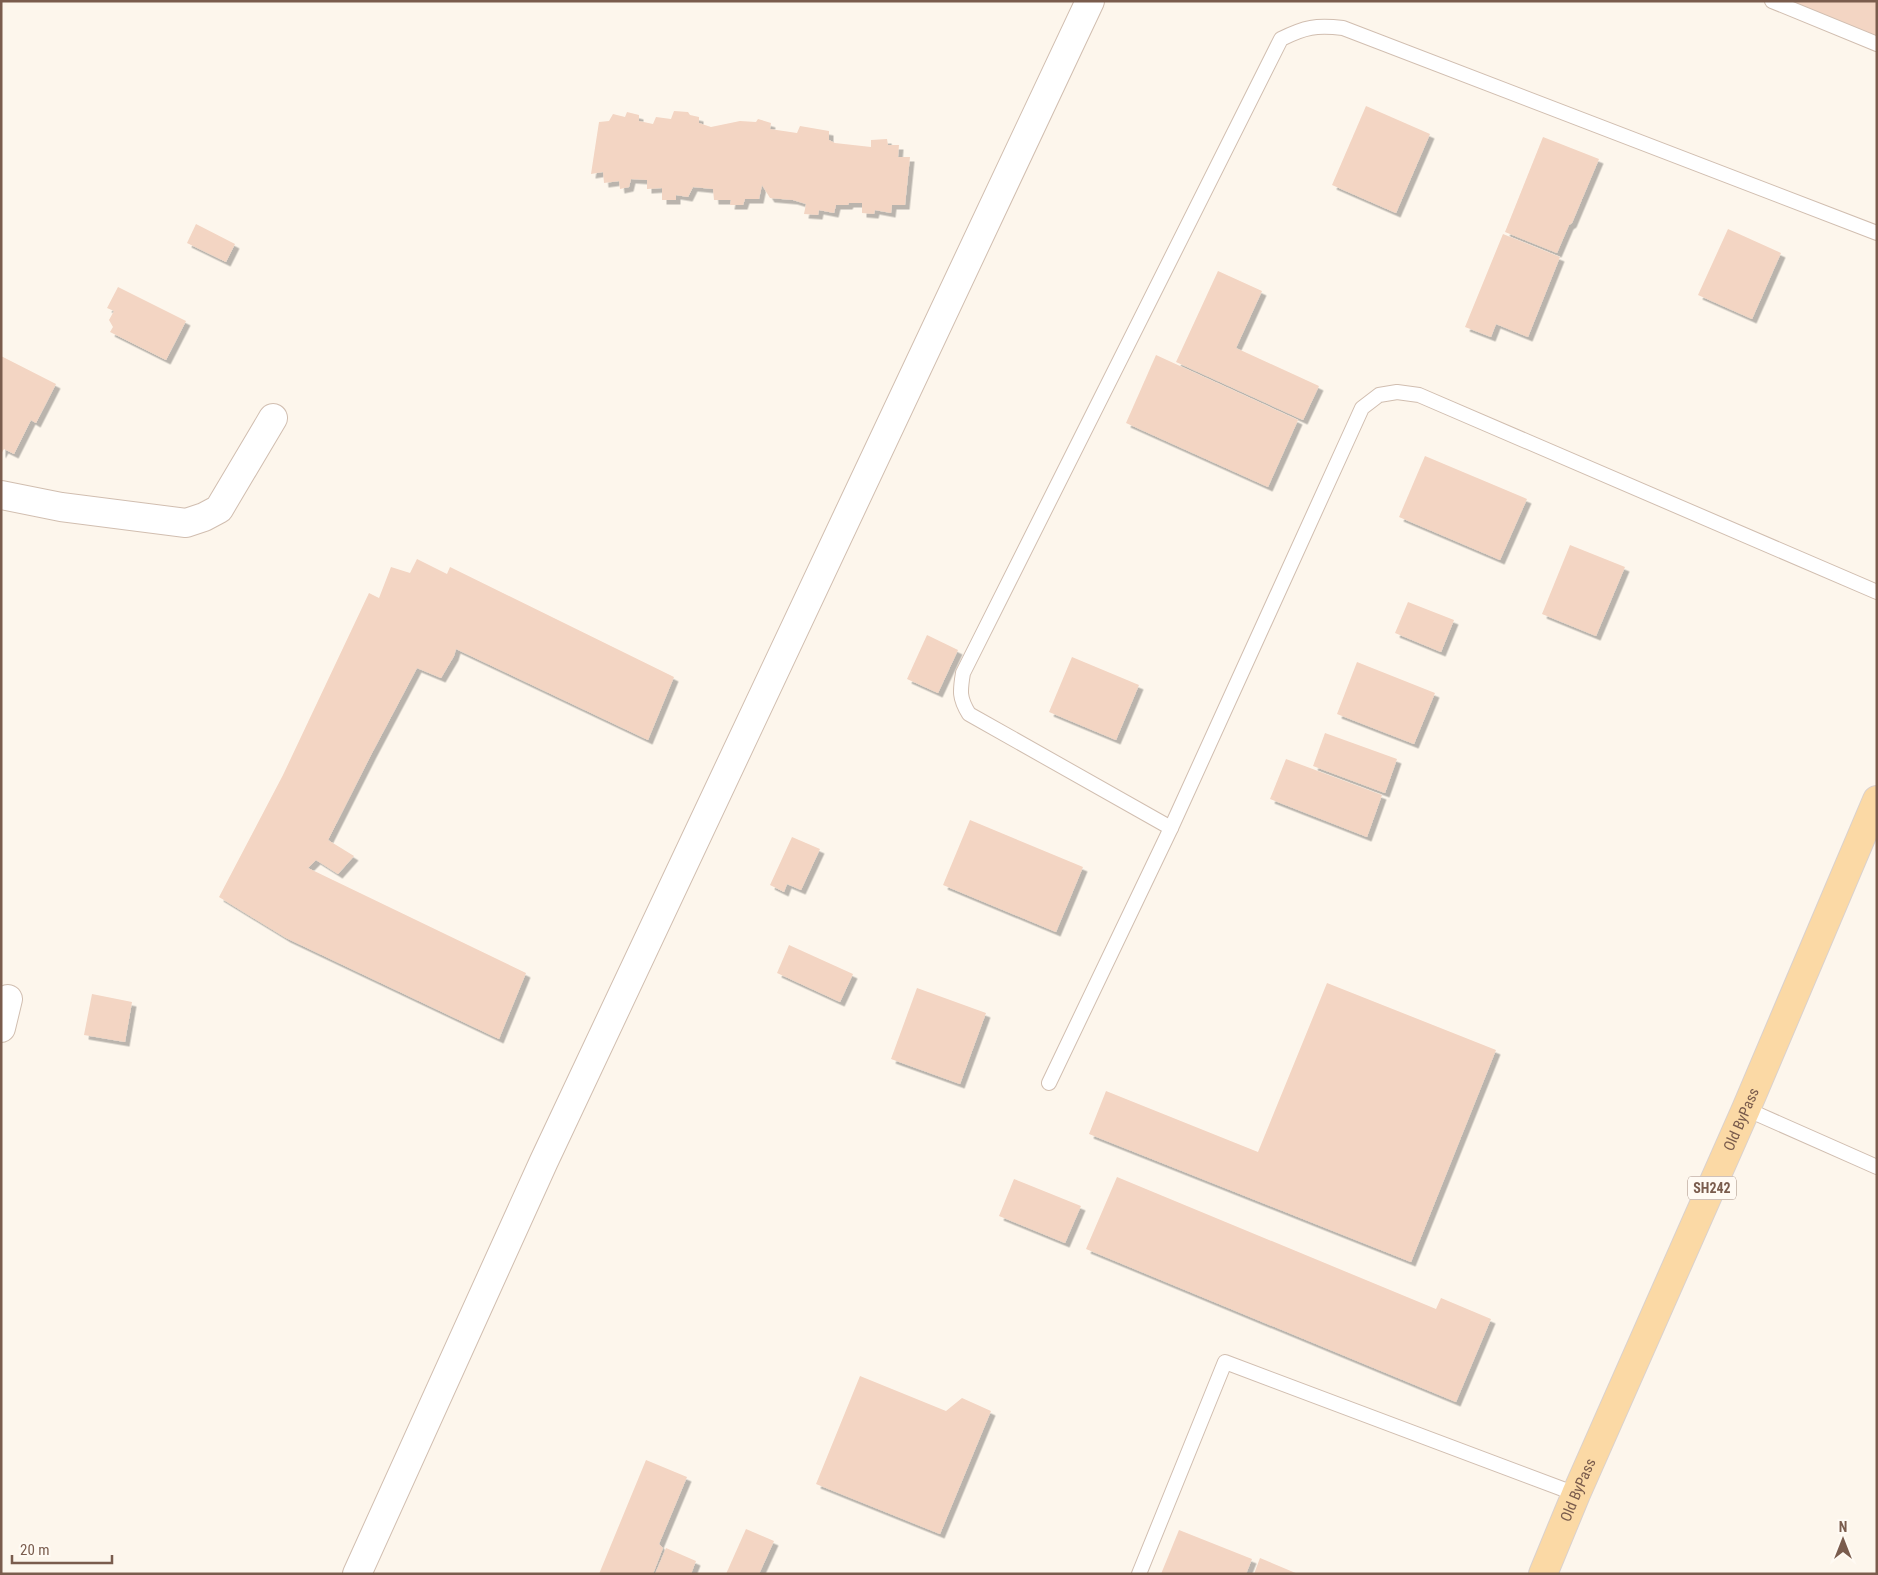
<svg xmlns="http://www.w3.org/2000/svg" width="1878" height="1575" font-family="'Roboto Condensed',sans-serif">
	<defs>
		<filter id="shadow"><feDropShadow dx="4.5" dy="4.5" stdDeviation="0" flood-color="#0004"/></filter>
	</defs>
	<rect width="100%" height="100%" fill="#fdf6ec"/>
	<g fill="#f3d5c3" filter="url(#shadow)">
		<path d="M1789,1H1877V39Z"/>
		<path d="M1366,106L1430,134L1396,213L1332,185Z"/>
		<path d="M674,111L688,112L690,115L699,117V123L711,127L740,121L756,122L758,119L771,123L770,129L797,133L800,126L829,131V140L835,143L871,147V140L887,139L888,145H899L898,157H910L905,205H892L891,213L875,210L874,214L862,213V203H849L848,205H836L834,213L819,210L818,215L804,214L806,204L793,200L770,198L762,185L759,199H745L743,205H730L731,200H714L713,189L693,187L688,197L676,195V200H662V188L647,189V180L631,179L629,187L620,189L619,181L604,183L603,172L591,174L599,122L609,121L613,114L625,117L627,112L639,115V121L653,124L656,117L671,119Z"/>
		<path d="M1543,137L1599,159L1572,223L1569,225L1557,253L1505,232Z"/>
		<path d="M196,224L235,244L226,262L187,243Z"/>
		<path d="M1728,229L1781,253L1752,319L1698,295Z"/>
		<path d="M1503,234L1560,257L1528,337L1496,324L1491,337L1465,327Z"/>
		<path d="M1218,271L1262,291L1236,348L1319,386L1303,420L1176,362Z"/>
		<path d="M118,287L186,321L166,360L110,332L113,327L109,320L114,311L107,308Z"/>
		<path d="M1156,355L1298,420L1268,487L1126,423Z"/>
		<path d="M1,356L56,384L36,423L31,420L14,454L4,449L1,454Z"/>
		<path d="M1425,456L1527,499L1500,560L1399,517Z"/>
		<path d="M1570,545L1625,567L1596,636L1542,614Z"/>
		<path d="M417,559L447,574L450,567L674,677L648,740L456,649L454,656L441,678L417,668L372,753L328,840L354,856L338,874L316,860L308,868L526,973L499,1039L286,938L219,897L283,775L369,593L379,598L391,567L410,573Z"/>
		<path d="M1408,602L1454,620L1441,652L1395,633Z"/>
		<path d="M927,635L958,650L938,693L907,679Z"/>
		<path d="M1072,657L1139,685L1116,740L1049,712Z"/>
		<path d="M1357,662L1435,693L1414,744L1337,714Z"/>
		<path d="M1325,733L1397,759L1385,793L1313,766Z"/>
		<path d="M1286,759L1382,795L1367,837L1270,799Z"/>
		<path d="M970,820L1083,867L1056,932L943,885Z"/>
		<path d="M792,837L820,849L801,890L787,884L784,892L770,885Z"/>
		<path d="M789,945L853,974L840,1002L777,973Z"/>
		<path d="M1327,983L1496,1050L1411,1262L1089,1134L1106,1091L1258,1152Z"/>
		<path d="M917,988L986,1013L960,1084L891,1059Z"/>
		<path d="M92,994L132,1002L125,1042L84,1035Z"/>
		<path d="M1117,1177L1436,1309L1441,1298L1491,1319L1456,1402L1086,1249Z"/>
		<path d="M1014,1179L1081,1206L1065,1243L999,1216Z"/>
		<path d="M860,1376L946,1411L962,1398L991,1411L940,1534L816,1484Z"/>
		<path d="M646,1460L687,1477L659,1544L663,1548L653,1574H599Z"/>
		<path d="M746,1529L774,1541L759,1574H726Z"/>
		<path d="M1179,1530L1252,1559L1246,1574H1161Z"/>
		<path d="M666,1548L696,1561L691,1574H655Z"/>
		<path d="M1260,1558L1298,1574H1254Z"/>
	</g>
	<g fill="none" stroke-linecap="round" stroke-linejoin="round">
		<defs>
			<g id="service">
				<path d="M1772,1L1877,44"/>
				<path d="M1171,828L969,714C959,698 960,691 963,673L1281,39C1305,27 1316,25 1343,28L1877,233"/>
				<path d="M1049,1083L1171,828L1362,408L1379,395L1397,392L1419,395L1877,592"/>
				<path d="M1746,1109L1877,1167"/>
				<path d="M1139,1574L1225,1362L1576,1494"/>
			</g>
			<g id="minor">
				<path d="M1,495L61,507L186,523L204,517L219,509L273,418"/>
				<path d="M1,1028L8,999"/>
				<path d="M357,1574L544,1161L1090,1"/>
			</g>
			<g id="primary">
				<path id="s1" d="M1543,1574L1576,1494L1746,1109L1877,800"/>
			</g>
		</defs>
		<use href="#service" stroke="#d1beb0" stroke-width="16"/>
		<use href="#minor" stroke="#d1beb0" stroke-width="30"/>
		<use href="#primary" stroke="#dad1cd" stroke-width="30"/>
		<use href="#service" stroke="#fff" stroke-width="14"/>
		<use href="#minor" stroke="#fff" stroke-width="28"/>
		<use href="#primary" stroke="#fbd9a5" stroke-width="28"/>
	</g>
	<g text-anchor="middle" stroke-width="4.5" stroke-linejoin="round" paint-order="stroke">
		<rect fill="#fffaf3" stroke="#a28b7f" stroke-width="1" x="1688" y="1176.5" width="48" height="23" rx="4"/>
		<g font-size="14" font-weight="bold" fill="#7a5c4d">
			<text x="1712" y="1193">SH242</text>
		</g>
		<g font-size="15" fill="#7a5c4d" stroke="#fffaf3">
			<text dy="5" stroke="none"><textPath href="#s1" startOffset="496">Old ByPass</textPath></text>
			<text dy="5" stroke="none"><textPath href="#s1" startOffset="91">Old ByPass</textPath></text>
		</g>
	</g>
	<rect width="1878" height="1575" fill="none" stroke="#7a5c4d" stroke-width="5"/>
	<g transform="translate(1843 1540)" stroke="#fffaf3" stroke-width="4" paint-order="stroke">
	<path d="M0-4L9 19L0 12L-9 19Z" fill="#7a5c4d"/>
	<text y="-8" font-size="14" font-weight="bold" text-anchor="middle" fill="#7a5c4d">N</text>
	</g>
	<path d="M12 1555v8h100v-8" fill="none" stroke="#7a5c4d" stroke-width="2.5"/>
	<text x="20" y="1555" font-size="15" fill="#7a5c4d" stroke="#fffaf3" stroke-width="4" paint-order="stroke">20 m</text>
</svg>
